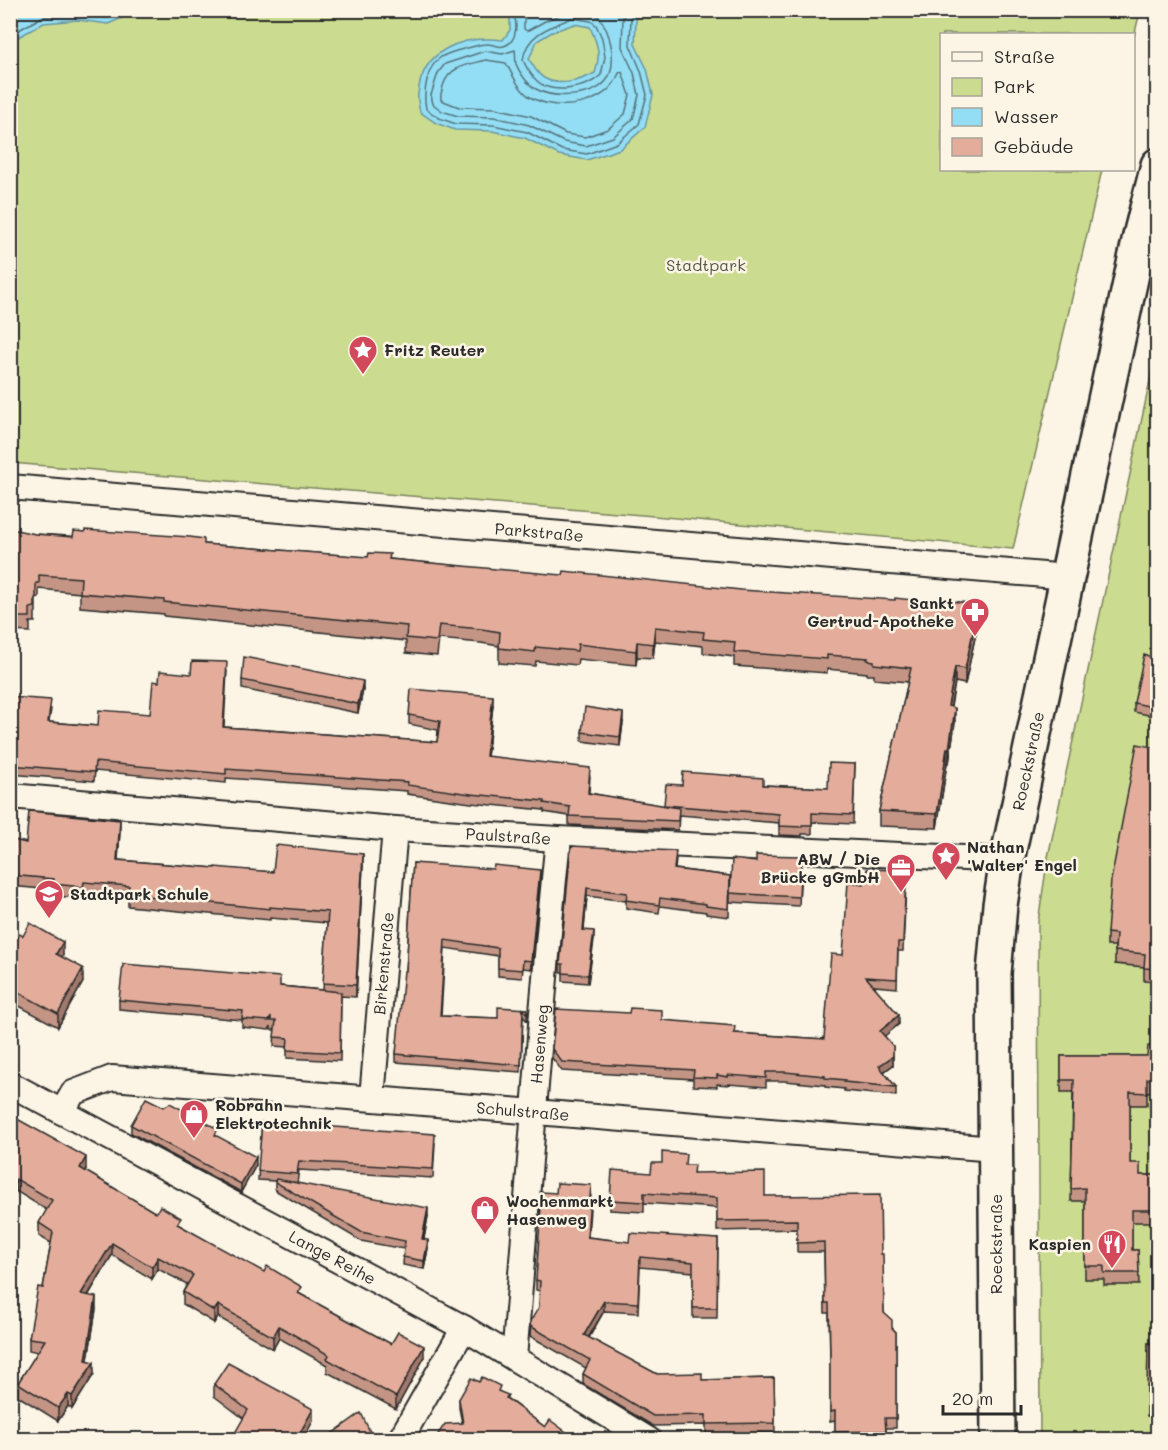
<svg xmlns="http://www.w3.org/2000/svg" width="1168" height="1450" font-family="Mali,sans-serif">
	<rect width="100%" height="100%" fill="#fcf5e5"/>
	<filter id="ink" filterUnits="userSpaceOnUse"><feTurbulence type="fractalNoise" baseFrequency=".0167" numOctaves="2"/><feDisplacementMap in="SourceGraphic" scale="12" xChannelSelector="R" yChannelSelector="G"/><feConvolveMatrix kernelMatrix="1 2 1 2 8 2 1 2 1" color-interpolation-filters="sRGB"/></filter>
	<g filter="url(#ink)">
		<g fill="#cbdb8f" stroke="#7b835d" stroke-width="1.5">
			<polygon points="11,11 1140,11 1134,37 1134,34 942,34 942,170 1102,170 1013,549 654,516 11,463"/>
			<polygon points="1157,348 1157,1439 1040,1440 1038,922 1048,857"/>
		</g>
		<g fill="#93def4" stroke="#6996a4" stroke-width="1.5" fill-rule="evenodd">
			<polygon points="10,11 11,10 139,11 108,24 78,20 44,23 11,41"/>
			<path d="M560,11L574,12L583,10L650,11L636,19L635,44L647,69L653,95L645,127L620,149L587,160L559,155L525,138L492,131L455,130L436,123L420,112C419,107 417,99 418,94C422,49 463,35 503,40L510,30V19L501,11ZM574,24L590,27C598,45 601,54 595,73C580,81 559,87 544,78C537,74 533,65 529,59L537,41L552,32Z"/>
		</g>
		<g fill="none" stroke-linecap="round" stroke-linejoin="round">
			<g stroke="#55737b" stroke-width="1.5">
				<path d="M510,10C519,19 518,42 504,46C498,48 491,43 486,44C480,44 473,47 467,48C459,50 448,53 441,57C426,67 423,93 426,109L439,118L456,124L493,125L527,132L562,150L587,154L617,143L639,124L647,95L641,71L630,45L631,17L638,10"/>
				<polyline points="521,10 524,17 524,29 527,31 547,20 573,10"/>
				<path d="M575,10L598,16C605,24 609,35 611,45C613,57 613,72 606,81C592,98 553,99 536,89C528,85 519,72 516,64C515,59 516,54 515,50L502,54L485,51L445,64L438,73L431,95L433,104L442,111L458,116L494,117L529,125L564,142L586,146L613,137L633,119L639,95L634,73L622,47L623,18L626,10"/>
				<path d="M572,18L591,21L596,25L602,38L605,57L601,75C587,89 552,95 537,81C531,75 526,67 523,60C526,34 550,27 572,18Z"/>
				<polyline points="10,35 42,17 78,14 107,18 126,10"/>
				<path d="M486,60L506,63C512,74 519,90 530,97C558,113 608,106 619,73L622,72L630,95L625,114L608,129L585,137L566,134L531,116L495,108L459,107L441,100C440,94 442,91 443,86C449,66 467,65 486,60Z"/>
			</g>
			<g stroke="#2b2b2b" stroke-width="28">
				<g id="street">
					<path id="s1" d="M10,487L1068,577"/>
					<path id="s2" d="M10,796L395,829L558,839L1007,860"/>
					<path id="s3" d="M10,1084L464,1328L649,1440"/>
					<path id="s4" d="M372,1098L395,829"/>
					<path id="s5" d="M62,1112L73,1093L112,1078L995,1149"/>
					<path id="s6" d="M514,1358C529,1185 540,1012 558,839"/>
					<polyline points="400,1440 464,1328"/>
				</g>
			</g>
			<g stroke="#2b2b2b" stroke-width="38">
				<g id="secondary">
					<path id="s7" d="M998,1440L994,973L1000,905L1007,860L1140,236L1158,165"/>
				</g>
			</g>
			<use href="#street" stroke="#fcf5e5" stroke-width="24"/>
			<use href="#secondary" stroke="#fcf5e5" stroke-width="33"/>
		</g>
		<g fill="#c49585" stroke="#2b2b2b" stroke-width="1.5">
			<polygon points="10,487 11,530 35,534 204,544 390,559 979,619 965,684 955,682 951,707 955,722 949,763 947,763 937,828 879,826 879,811 908,682 874,679 874,675 867,675 867,673 827,669 827,673 734,666 734,657 703,653 703,646 655,641 653,658 637,657 636,665 578,659 577,665 536,661 535,666 499,663 499,646 481,643 439,639 437,656 406,653 406,641 164,616 164,614 80,607 80,593 39,589 39,597 36,598 36,612 35,613 35,622 30,622 30,632 10,631"/>
			<polygon points="1158,658 1158,717 1134,712 1134,703"/>
			<polygon points="227,671 224,727 437,742 438,730 409,724 409,715 493,705 487,757 590,776 589,793 664,806 682,785 763,785 828,788 855,764 853,824 812,822 812,834 802,834 802,836 779,835 779,823 679,815 678,830 569,825 569,816 544,812 544,810 471,803 407,794 407,791 226,778 226,783 95,771 94,781 10,774 10,697 51,709 49,722 98,726 150,714 159,682 191,674"/>
			<polygon points="242,680 363,690 358,713 242,689"/>
			<polygon points="623,722 620,746 582,741 582,732"/>
			<polygon points="1158,748 1158,982 1144,981 1144,967 1115,964 1115,946 1107,946 1107,933"/>
			<polygon points="120,831 118,860 215,868 273,872 363,865 356,997 341,996 340,1061 287,1058 287,1047 274,1046 275,1030 271,1030 271,1026 269,1030 242,1027 242,1020 119,1009 119,1000 280,986 323,990 327,923 270,918 270,920 128,906 128,897 84,893 83,898 53,896 53,890 10,886 10,839 26,843"/>
			<polygon points="571,846 676,859 675,869 730,876 729,917 706,914 706,912 660,906 659,913 626,908 626,901 587,896 584,930 594,939 588,983 563,981 563,972 560,972 560,964"/>
			<polygon points="756,862 801,865 799,906 730,902 730,893"/>
			<polygon points="413,863 540,878 531,969 523,968 522,978 498,976 498,956 445,948 441,1016 498,1018 527,1009 527,1021 523,1016 521,1072 396,1062 396,1054 406,971"/>
			<polygon points="898,875 906,884 903,951 898,951 897,988 874,986 899,1024 884,1036 893,1046 893,1065 884,1072 896,1087 896,1096 844,1091 844,1089 825,1087 825,1085 785,1081 766,1081 766,1087 728,1084 728,1085 717,1084 717,1087 693,1086 693,1079 562,1071 552,1058 552,1049 662,1020 735,1033 824,1039 843,955 864,884"/>
			<polygon points="10,950 63,955 62,957 83,982 58,1027 10,1001"/>
			<polygon points="1158,1047 1158,1091 1147,1092 1147,1105 1130,1105 1130,1163 1140,1175 1158,1175 1158,1222 1132,1222 1132,1250 1138,1250 1139,1285 1104,1285 1104,1279 1085,1279 1085,1201 1071,1201 1073,1092 1061,1092 1061,1056 1147,1056"/>
			<polygon points="10,1115 86,1169 85,1171 156,1213 181,1226 302,1295 391,1344 424,1358 396,1409 327,1372 327,1365 279,1338 273,1349 218,1317 214,1323 183,1304 183,1292 187,1284 158,1269 152,1279 112,1255 88,1296 96,1309 88,1360 94,1374 72,1409 68,1406 58,1421 18,1396 18,1383 38,1352 29,1350 29,1338 43,1288 51,1243 39,1236 39,1223 47,1210 16,1191 11,1202"/>
			<polygon points="262,1122 435,1143 433,1178 299,1170 297,1183 293,1182 428,1216 424,1239 428,1248 424,1269 403,1265 404,1249 361,1241 275,1190 275,1181 258,1180"/>
			<polygon points="131,1125 218,1137 256,1165 241,1192 131,1133"/>
			<polygon points="686,1165 694,1173 765,1196 881,1254 884,1313 892,1328 896,1332 896,1428 886,1428 886,1440 835,1440 835,1421 830,1422 830,1361 829,1313 825,1313 824,1252 797,1252 797,1229 717,1231 717,1208 644,1203 644,1212 610,1210 610,1200 651,1173"/>
			<polygon points="591,1195 588,1237 629,1242 718,1239 717,1318 693,1318 693,1272 640,1267 638,1313 604,1311 589,1338 657,1374 702,1380 774,1378 775,1433 706,1434 706,1425 653,1426 583,1384 583,1374 586,1368 530,1336 531,1321 539,1307 540,1291 536,1290 536,1280"/>
			<polygon points="1158,1292 1154,1416 1147,1416 1148,1343 1152,1343"/>
			<polygon points="214,1384 313,1421 243,1418 214,1396"/>
			<polygon points="500,1392 508,1399 545,1427 577,1440 462,1423 459,1408 459,1399"/>
		</g>
		<g fill="#a0796c" stroke="#2b2b2b" stroke-width="1.5">
			<polygon points="979,604 979,619 965,684 965,669"/>
			<polygon points="655,627 655,641 653,658 653,644"/>
			<polygon points="637,642 637,657 636,665 636,651"/>
			<polygon points="955,667 955,682 948,721 948,706"/>
			<polygon points="363,681 363,690 358,713 358,704"/>
			<polygon points="493,696 493,705 486,765 486,756"/>
			<polygon points="955,708 955,722 949,763 949,749"/>
			<polygon points="623,713 623,722 620,746 620,737"/>
			<polygon points="947,748 947,763 937,828 937,814"/>
			<polygon points="120,820 120,831 117,871 117,860"/>
			<polygon points="363,854 363,865 356,997 356,985"/>
			<polygon points="540,870 540,878 531,969 531,961"/>
			<polygon points="587,888 587,896 583,938 583,930"/>
			<polygon points="594,931 594,939 588,983 588,975"/>
			<polygon points="63,942 63,955 56,967 56,954"/>
			<polygon points="83,968 83,982 58,1027 58,1014"/>
			<polygon points="899,1015 899,1024 880,1040 880,1031"/>
			<polygon points="893,1056 893,1065 879,1075 879,1066"/>
			<polygon points="86,1157 86,1169 80,1180 80,1168"/>
			<polygon points="256,1157 256,1165 241,1192 241,1184"/>
			<polygon points="16,1179 16,1191 11,1202 11,1190"/>
			<polygon points="428,1208 428,1216 422,1247 422,1239"/>
			<polygon points="428,1240 428,1248 424,1269 424,1261"/>
			<polygon points="112,1243 112,1255 81,1307 81,1294"/>
			<polygon points="158,1257 158,1269 152,1279 152,1267"/>
			<polygon points="96,1297 96,1309 86,1372 86,1360"/>
			<polygon points="604,1301 604,1311 584,1345 584,1335"/>
			<polygon points="218,1305 218,1317 214,1323 214,1311"/>
			<polygon points="279,1326 279,1338 273,1349 273,1337"/>
			<polygon points="424,1346 424,1358 396,1409 396,1397"/>
			<polygon points="94,1362 94,1374 72,1409 72,1396"/>
			<polygon points="68,1394 68,1406 58,1421 58,1408"/>
			<polygon points="313,1409 313,1421 303,1440 296,1440"/>
		</g>
		<g fill="#e4ad9b" stroke="#2b2b2b" stroke-width="1.5">
			<polygon points="10,487 12,487 11,529 35,534 73,537 74,531 85,532 85,530 190,537 204,539 204,544 368,557 369,553 390,554 389,559 550,574 563,575 564,571 741,590 895,600 895,598 930,602 930,599 979,604 965,669 955,667 948,706 955,708 949,749 947,748 937,814 879,811 911,668 874,664 874,661 867,660 868,658 827,655 827,659 734,652 735,642 703,639 704,632 655,627 653,644 637,642 636,651 578,644 577,651 536,647 535,652 499,648 500,632 481,629 439,625 437,641 406,638 407,626 164,602 164,600 80,593 81,578 39,575 39,583 36,583 36,598 35,598 35,607 30,608 30,617 10,617"/>
			<polygon points="1144,655 1158,658 1158,708 1134,703"/>
			<polygon points="244,657 363,681 358,704 242,680"/>
			<polygon points="192,661 227,662 223,727 437,742 440,721 409,715 411,689 493,696 486,756 590,768 588,793 679,808 678,821 569,816 570,807 544,803 544,801 471,794 407,785 408,782 226,769 226,774 95,762 94,772 10,765 10,697 51,700 48,722 98,726 99,710 150,714 153,681 159,682 160,671 191,674"/>
			<polygon points="585,707 623,713 620,737 582,732"/>
			<polygon points="1137,744 1158,748 1158,969 1144,968 1145,954 1115,951 1116,934 1107,933 1111,880"/>
			<polygon points="829,763 855,764 853,815 812,813 812,825 802,825 802,827 779,826 779,814 664,805 666,784 682,785 683,772 763,778 763,785 828,788"/>
			<polygon points="29,811 120,820 117,860 215,868 215,867 273,872 276,845 363,854 356,985 323,983 328,912 270,907 270,909 128,894 129,886 84,882 83,887 53,884 54,879 10,875 10,839 26,843"/>
			<polygon points="571,846 676,851 674,869 730,876 729,909 706,906 706,904 660,898 659,905 626,900 627,893 587,888 583,930 594,931 588,975 563,973 563,964 560,964"/>
			<polygon points="756,855 801,856 799,897 730,893 732,859 756,862"/>
			<polygon points="413,863 493,869 494,865 540,870 531,961 523,960 522,970 498,968 498,948 445,940 440,1016 498,1018 498,1007 527,1009 527,1014 523,1009 521,1065 396,1054 404,971 406,971"/>
			<polygon points="867,869 898,870 897,875 906,875 903,942 898,942 897,979 866,977 899,1015 880,1031 893,1046 893,1056 879,1066 896,1087 844,1082 845,1080 825,1078 825,1076 785,1072 766,1072 766,1078 728,1075 728,1077 717,1075 717,1078 693,1077 694,1070 562,1062 552,1049 556,1009 629,1013 630,1008 662,1010 662,1020 735,1026 734,1033 824,1039 831,954 843,955 848,882 864,884"/>
			<polygon points="30,923 63,942 56,954 83,968 58,1014 10,988 10,950 20,934 23,936"/>
			<polygon points="123,964 280,977 280,986 341,992 340,1053 287,1050 288,1038 274,1037 276,1021 271,1021 271,1017 269,1021 242,1019 243,1011 119,1000"/>
			<polygon points="1148,1046 1158,1047 1158,1079 1147,1079 1147,1093 1130,1092 1130,1163 1140,1163 1140,1175 1158,1175 1158,1210 1132,1210 1132,1250 1138,1250 1139,1273 1104,1273 1104,1266 1085,1266 1085,1188 1071,1189 1074,1080 1061,1080 1061,1056 1147,1056"/>
			<polygon points="146,1098 164,1107 170,1103 218,1129 215,1135 256,1157 241,1184 131,1125"/>
			<polygon points="10,1115 86,1157 80,1168 156,1213 160,1206 181,1218 177,1224 264,1272 267,1266 302,1287 298,1293 391,1344 398,1332 424,1346 396,1397 327,1359 329,1355 279,1326 273,1337 218,1305 214,1311 183,1292 193,1275 158,1257 152,1267 112,1243 81,1294 96,1297 86,1360 94,1362 72,1396 68,1394 58,1408 18,1383 45,1340 29,1338 38,1287 43,1288 53,1232 39,1223 52,1200 16,1179 10,1190"/>
			<polygon points="262,1122 435,1134 433,1169 299,1161 297,1174 258,1171"/>
			<polygon points="662,1152 686,1154 685,1165 694,1165 693,1173 765,1172 765,1196 880,1195 881,1254 883,1254 884,1313 892,1320 892,1328 896,1332 896,1418 885,1418 886,1431 835,1432 835,1411 830,1412 830,1351 829,1303 825,1303 824,1242 797,1243 797,1220 717,1221 717,1198 644,1193 644,1202 610,1200 612,1170 651,1173 652,1163 662,1163"/>
			<polygon points="276,1179 428,1208 422,1239 428,1240 424,1261 403,1257 405,1241 361,1232 275,1182"/>
			<polygon points="557,1183 591,1185 587,1237 629,1242 630,1233 718,1239 717,1308 693,1308 693,1262 640,1257 638,1303 604,1301 584,1335 657,1374 702,1373 702,1380 774,1378 775,1423 706,1424 706,1415 653,1416 583,1374 590,1360 530,1326 531,1321 539,1307 540,1281 536,1280 542,1192 556,1193"/>
			<polygon points="1154,1292 1158,1292 1158,1440 1154,1440 1155,1403 1147,1403 1148,1343 1152,1343"/>
			<polygon points="228,1363 313,1409 296,1440 231,1440 248,1410 214,1384"/>
			<polygon points="482,1377 500,1386 498,1391 508,1395 506,1398 545,1427 550,1420 577,1440 434,1440 445,1424 463,1423 459,1399 471,1378 479,1382"/>
			<polygon points="361,1413 374,1440 327,1440 326,1438"/>
			<polygon points="587,1435 592,1440 584,1440"/>
		</g>
	</g>
	<defs>
		<g id="sight-pin" transform="scale(1.5)"><path d="M0 17L-7.5 6A9.5 9.5 0 1 1 7.5 6Z" fill="#d1495b" stroke="#fcf5e5"/><path d="M0-6L1.8-2.2L6-1.7L2.9 1.2L3.7 5.4L0 3.3L-3.7 5.4L-2.9 1.2L-6-1.7L-1.8-2.2Z" fill="#fff"/></g>
		<g id="pharmacy-pin" transform="scale(1.5)"><path d="M0 17L-7.5 6A9.5 9.5 0 1 1 7.5 6Z" fill="#d1495b" stroke="#fcf5e5"/><path d="M-2-6h4v4h4v4h-4v4h-4v-4h-4v-4h4Z" fill="#fff"/></g>
		<g id="office-pin" transform="scale(1.5)"><path d="M0 17L-7.5 6A9.5 9.5 0 1 1 7.5 6Z" fill="#d1495b" stroke="#fcf5e5"/><path d="M-6-3h4V-5.5h4V-3h4V5H-6ZM-1-4.5V-3h2v-1.5ZM-6 0V1H6V0Z" fill="#fff"/></g>
		<g id="school-pin" transform="scale(1.5)"><path d="M0 17L-7.5 6A9.5 9.5 0 1 1 7.5 6Z" fill="#d1495b" stroke="#fcf5e5"/><path d="M0-5L7-2L0 1L-7-2ZM-4 1L0 2.5L4 1V4Q0 6-4 4Z" fill="#fff"/></g>
		<g id="shop-pin" transform="scale(1.5)"><path d="M0 17L-7.5 6A9.5 9.5 0 1 1 7.5 6Z" fill="#d1495b" stroke="#fcf5e5"/><path d="M-5-2.5h2.3a2.7 3.5 0 0 1 5.4 0H5L5.5 6h-11ZM-1.5-2.5h3a1.5 2.3 0 0 0-3 0Z" fill="#fff"/></g>
		<g id="restaurant-pin" transform="scale(1.5)"><path d="M0 17L-7.5 6A9.5 9.5 0 1 1 7.5 6Z" fill="#d1495b" stroke="#fcf5e5"/><path d="M-5-6h1v4h1v-4h1v4h1v-4h1v5L-1.5 .5V6h-2V.5L-5-1ZM5-6V6H3V1.5H1.5Q1.5-4 5-6Z" fill="#fff"/></g>
	</defs>
	<g fill-rule="evenodd">
		<use href="#sight-pin" x="363" y="350"/>
		<use href="#pharmacy-pin" x="975" y="612"/>
		<use href="#sight-pin" x="946" y="856"/>
		<use href="#office-pin" x="901" y="868"/>
		<use href="#school-pin" x="49" y="894"/>
		<use href="#shop-pin" x="194" y="1114"/>
		<use href="#shop-pin" x="485" y="1210"/>
		<use href="#restaurant-pin" x="1112" y="1244"/>
	</g>
	<g text-anchor="middle" stroke-width="5" stroke-linejoin="round" paint-order="stroke">
		<g font-size="16" fill="#535744" stroke="#fcf5e5">
			<text x="706" y="271">Stadtpark</text>
		</g>
		<g font-size="16" font-weight="bold" fill="#2b2b2b" stroke="#fcf5e5" text-anchor="start">
			<text x="384" y="356">Fritz Reuter</text>
			<text x="954" y="609" text-anchor="end">Sankt<tspan x="954" dy="18">Gertrud-Apotheke</tspan></text>
			<text x="967" y="853">Nathan<tspan x="967" dy="18">'Walter' Engel</tspan></text>
			<text x="880" y="865" text-anchor="end">ABW / Die<tspan x="880" dy="18">Brücke gGmbH</tspan></text>
			<text x="70" y="900">Stadtpark Schule</text>
			<text x="215" y="1111">Robrahn<tspan x="215" dy="18">Elektrotechnik</tspan></text>
			<text x="506" y="1207">Wochenmarkt<tspan x="506" dy="18">Hasenweg</tspan></text>
			<text x="1091" y="1250" text-anchor="end">Kaspien</text>
		</g>
		<g font-size="16" fill="#2b2b2b" stroke="#fcf5e5">
			<text dy="6" stroke="none"><textPath href="#s1" startOffset="531">Parkstraße</textPath></text>
			<text dy="6" stroke="none"><textPath href="#s7" startOffset="682">Roeckstraße</textPath></text>
			<text dy="6" stroke="none"><textPath href="#s2" startOffset="500">Paulstraße</textPath></text>
			<text dy="6" stroke="none"><textPath href="#s4" startOffset="135">Birkenstraße</textPath></text>
			<text dy="6" stroke="none"><textPath href="#s6" startOffset="315">Hasenweg</textPath></text>
			<text dy="6" stroke="none"><textPath href="#s5" startOffset="476">Schulstraße</textPath></text>
			<text transform="translate(996 1244) rotate(-90)" y="6">Roeckstraße</text>
			<text dy="6" stroke="none"><textPath href="#s3" startOffset="366">Lange Reihe</textPath></text>
		</g>
	</g>
	<rect width="1168" height="1450" fill="none" stroke="#fcf5e5" stroke-width="36"/>
	<rect x="18" y="18" width="1132" height="1414" fill="none" stroke="#2b2b2b" stroke-width="2" filter="url(#ink)"/>
	<rect x="940" y="33" width="195" height="138" fill="#fcf5e5" stroke="#a8a49b" stroke-width="1.5"/>
	<rect x="952" y="52" width="30" height="9" fill="#fcf5e5" stroke="#a8a49b" stroke-width="1.5"/>
	<text x="994" y="63" font-size="18" fill="#2b2b2b">Straße</text>
	<rect x="952" y="78" width="30" height="18" fill="#cbdb8f" stroke="#a8a49b" stroke-width="1.5"/>
	<text x="994" y="93" font-size="18" fill="#2b2b2b">Park</text>
	<rect x="952" y="108" width="30" height="18" fill="#93def4" stroke="#a8a49b" stroke-width="1.5"/>
	<text x="994" y="123" font-size="18" fill="#2b2b2b">Wasser</text>
	<rect x="952" y="138" width="30" height="18" fill="#e4ad9b" stroke="#a8a49b" stroke-width="1.5"/>
	<text x="994" y="153" font-size="18" fill="#2b2b2b">Gebäude</text>
	<path d="M943 1405v9h78v-9" fill="none" stroke="#2b2b2b" stroke-width="3"/>
	<text x="952" y="1405" font-size="18" fill="#2b2b2b" stroke="#fcf5e5" stroke-width="4.5" paint-order="stroke">20 m</text>
</svg>
